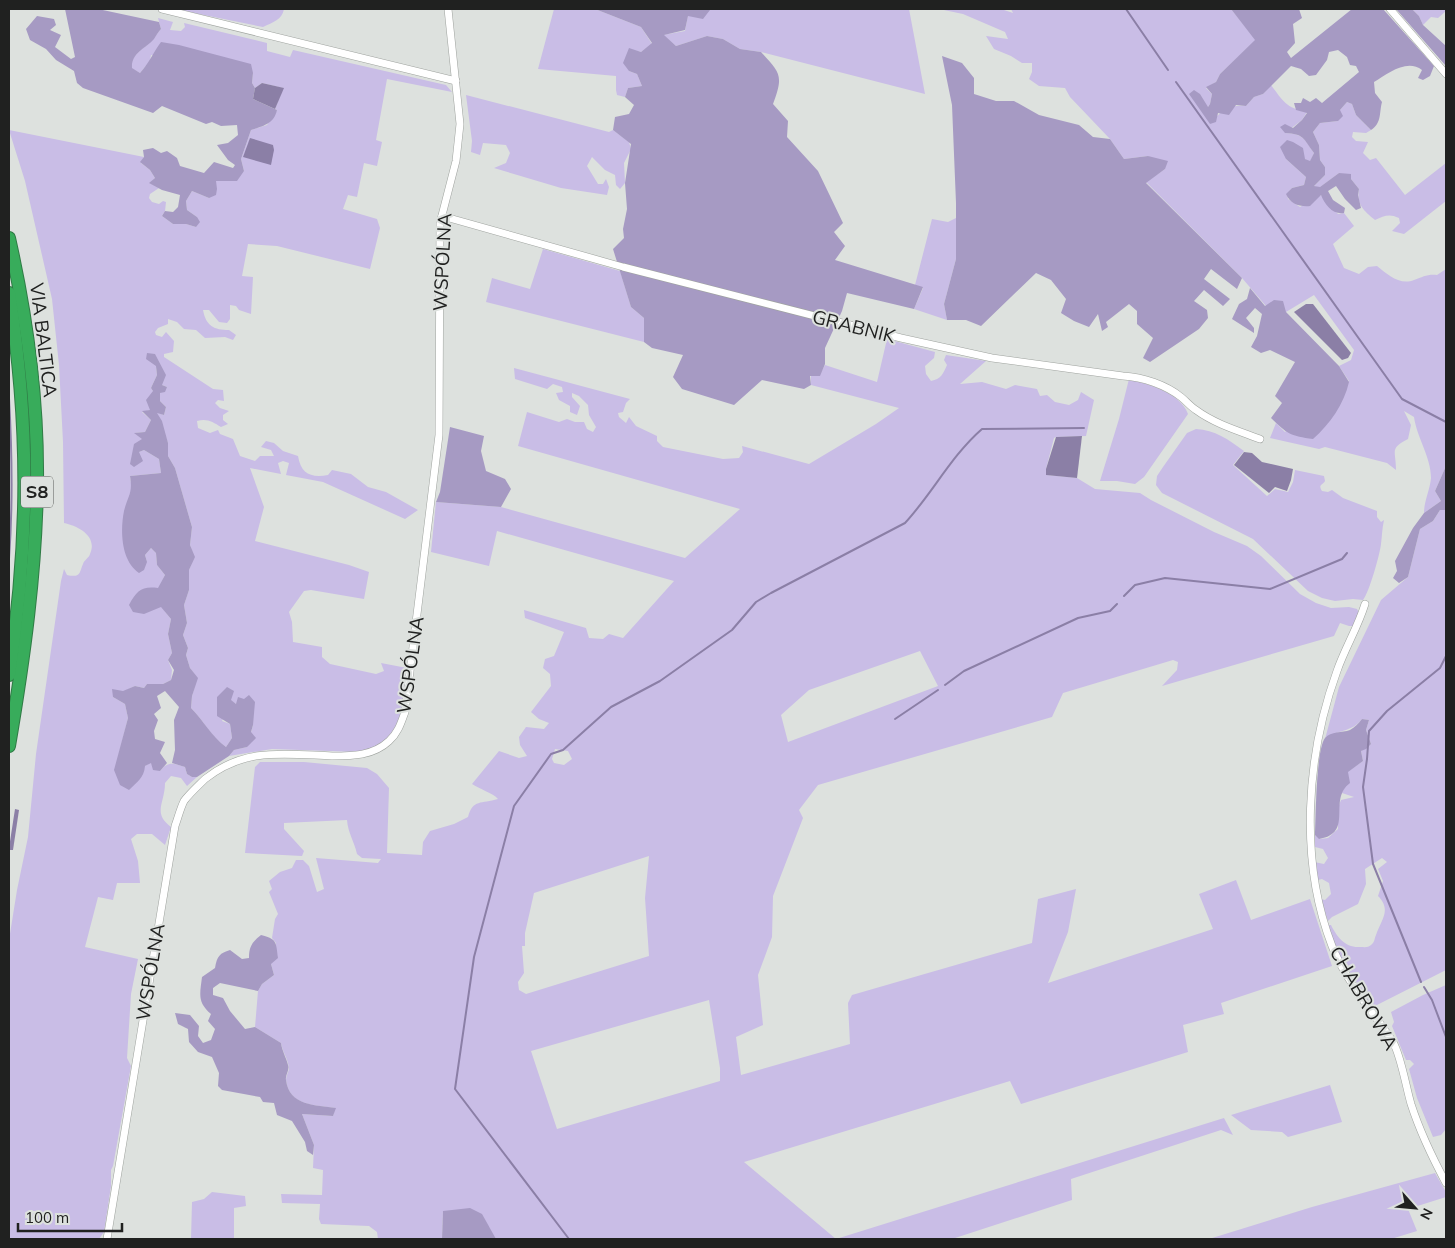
<svg xmlns="http://www.w3.org/2000/svg" width="1455" height="1248" font-family="Mulish,sans-serif">
	<rect width="100%" height="100%" fill="#dde1de"/>
	<g fill="#c9bde6" fill-rule="evenodd">
		<path d="M174,9H284C282,20 273,22 263,27Z"/>
		<polygon points="554,9 595,9 641,27 652,44 641,52 629,49 629,71 637,74 642,86 628,88 625,97 617,95 616,90 616,76 538,69"/>
		<polygon points="709,9 909,9 925,94 761,52 740,49 723,39 707,36 676,46 663,35 685,31 688,15 710,10"/>
		<path d="M939,9H1001L1013,13L1011,9H1231L1256,40L1220,74L1216,82L1206,88L1212,94L1210,104L1207,108L1210,124C1219,112 1230,104 1246,106L1254,97L1263,94L1271,85C1283,101 1286,108 1307,112L1302,120L1285,133C1304,134 1304,139 1314,153L1310,162L1305,159H1286L1306,177L1304,185L1292,188L1287,194L1288,199L1300,207L1321,195L1338,214L1344,213L1354,226L1333,244L1344,268L1359,274L1368,267L1377,266C1387,274 1400,286 1414,280C1423,277 1427,274 1437,275L1446,269V466L1435,491L1441,501L1424,513C1424,501 1430,490 1431,478C1431,457 1417,438 1414,417L1404,411L1411,425L1408,439C1389,449 1396,450 1396,470L1387,463L1325,447L1319,449L1270,438L1276,423L1285,432L1349,381L1339,366L1351,360L1354,350L1314,295L1286,312L1266,306L1242,278L1146,182L1165,169L1148,156L1124,159L1110,139L1070,97L1065,88L1039,86L1029,79L1032,72V63H1022L1011,56L994,49L986,36L1008,39L1005,32L963,14Z"/>
		<polygon points="1412,9 1446,9 1446,11 1438,18 1431,17 1423,25 1419,16"/>
		<path d="M158,18L173,22L170,30L181,31L185,27L184,23L267,43V51L290,57L293,50L446,85L452,92L387,79L376,140L382,142L377,166L364,163L357,197L348,195L343,209L377,219L380,228L370,269L277,246L248,244L242,276L253,277L251,314L239,310L236,306L230,305V319L227,323L219,322L209,310H203C206,326 214,330 229,330L236,335L233,340L225,337L205,338L196,330L184,329L177,322L168,319V324L158,328L155,332L156,335L162,337L166,332L174,341L173,352L164,354V357L213,389L223,390L224,401L218,400L215,403L220,408L229,411L223,415V420L228,424L221,427C213,422 207,418 197,421L198,428L210,433L218,430L220,434L233,439L240,456L255,461L260,456H274L271,450L261,447L266,441L274,443L283,451L298,456C301,474 311,478 328,475L332,470L351,474L368,487L386,492L418,510L405,519L323,482L286,475L289,463L283,461L278,463L281,474L250,468L264,507L255,541L349,565L369,572L364,599L311,590L304,591L289,612L292,622L293,642L322,647V657L330,664L376,674L384,671L381,663L407,668L401,715L394,729L385,741L376,748L358,752L272,749L229,756L234,750L247,747L253,725L244,699L236,704L231,701L222,721L230,724L232,738L226,747C209,735 205,722 191,708L192,696L197,678L190,668L186,655L188,648L183,635L187,623L184,605L189,590V570L194,557L190,545L192,527L175,468L168,456V443L156,412L164,415L166,407L160,401V393L167,387L162,385L156,366L157,375L151,388L153,391L151,410L142,412L151,420L145,432L135,433L143,439L139,452L144,450L159,459L161,473L130,476L132,490L125,510L147,562L145,555L151,548L156,553L157,565L165,575C155,594 157,603 171,619L168,634L172,653L168,660L172,670L171,680L163,684H147L144,688L135,686L113,697L125,704L128,718L115,770L145,766L151,762L160,771C168,761 173,763 185,767L187,774L192,777H197L187,786L181,778L171,776L165,783C165,803 152,813 171,827L165,845L152,834H137L131,839L138,861L140,883H117L113,900L98,897L85,947L138,959L131,994L127,1058L131,1066L113,1166L111,1170V1186L104,1232L99,1239H9V940L17,890L28,837L36,754L61,581L64,569L67,575C81,578 79,573 83,564C84,560 89,558 90,554C98,536 78,526 64,523L63,442L59,365L52,299L25,181L9,130L144,157L141,163L150,170L155,178L150,183L159,188L150,194L149,198L152,202L159,204L163,201L166,202L165,211L162,216L173,224H186L196,227L197,217L187,210L186,201L192,191L209,198L215,181L244,171L241,159L251,130L267,125L277,110L275,109L283,88L262,83L255,88L252,83L253,73L151,55L150,61L140,73L131,68C131,53 145,49 153,39C156,36 158,32 161,29Z"/>
		<polygon points="466,95 609,132 613,130 629,142 631,149 624,163 625,183 620,189 616,185 615,175 605,170 592,157 587,166 598,184 603,184 606,179 609,187 607,195 561,188 494,168 506,163 510,153 506,145 483,143 480,155 471,152 472,141"/>
		<path d="M1347,102L1352,104L1356,115L1371,130L1366,133L1353,132L1352,137L1356,141L1368,142L1363,153L1370,160L1376,158L1405,195L1446,163V201L1404,234L1392,231L1400,223L1399,218C1389,213 1384,216 1375,220C1364,211 1356,204 1359,189L1351,179L1339,173L1319,188L1314,186L1325,175V167L1320,160L1319,145L1313,132L1320,123L1338,121L1340,110Z"/>
		<polygon points="956,218 956,259 944,304 947,320 914,309 923,288 915,285 932,219 948,222"/>
		<polygon points="543,249 620,271 631,307 644,318 644,342 486,302 492,278 530,289"/>
		<path d="M887,339L935,352L934,358L925,366L926,374L931,381C941,379 943,374 947,365L944,360L946,355L986,361L960,384L982,382L1006,389L1015,385L1037,389L1040,396L1047,395L1055,402L1069,405L1078,400L1081,392L1094,400L1086,436L1056,437L1054,438L1046,469L1047,475L1077,478L1095,489L1140,493L1151,500L1214,532L1247,546L1261,556L1300,594L1316,603L1331,608L1349,607L1357,609L1359,613L1354,626H1349L1340,623L1334,636L1162,686L1177,670L1178,662L1173,660L1063,693L1052,717L818,785L799,810L803,818L773,896L772,937L758,975L763,1025L736,1037L741,1075L850,1044L848,1003L852,995L1032,943L1038,899L1076,889L1068,932L1048,983L1213,929L1199,894L1236,880L1251,920L1310,899L1332,966L1221,1003L1224,1014L1183,1025L1188,1052L1021,1104L1010,1081L744,1162L836,1239L1224,1118L1233,1135L1221,1130L1071,1179L1072,1200L952,1239H496L443,1211L442,1239H378L377,1232L369,1226L321,1224L319,1219L320,1204L282,1203L281,1194L322,1195L323,1170L313,1168L314,1145L302,1114L333,1116L335,1108C315,1105 289,1106 286,1080C286,1076 288,1073 289,1069C289,1061 282,1051 281,1043L255,1027L258,991L262,984L274,975L271,964L276,943L272,938L275,919L278,914L269,892L272,889L269,881L280,872L292,868L296,860H303L309,866L317,892L324,889L316,858L378,863L381,859L362,858L357,854C354,841 348,833 347,820L284,823V829L304,851L302,856L245,853L255,767L260,762H304L367,768L377,774L389,788L387,853L422,855L423,842L430,831L454,824L468,817C473,799 481,804 498,799C493,793 479,789 472,784L499,751L519,758L527,756L520,745L519,737L526,727L544,729L549,723L539,719L531,712L551,686L550,674L543,668L545,659L554,656L564,632L525,618L524,610L586,628L589,638L603,639L609,634L623,638L674,581L497,531L489,566L431,552L436,502L501,507L685,558L740,509L518,446L527,412L559,422L567,419L575,422H584L587,429L593,432L596,427L589,415L588,405L579,396L572,393V397L580,406L577,415L570,412V406L559,400L556,393L563,392L562,387L553,384L547,389L515,379L514,368L630,399L626,403L623,412L618,413L619,417L626,423L629,417L636,426L657,436V441L663,447L723,459L739,458L743,452L742,446L809,464L876,424L899,408L811,385V376L820,374L825,365L877,382ZM920,651L938,686L788,742L781,715L809,690ZM555,749L568,751L572,759L564,765L554,763L552,759ZM649,856L645,898L649,956L526,994L519,990L518,982L524,973L522,946H525V933L534,893ZM709,1000L720,1068V1081L557,1129L531,1051Z"/>
		<path d="M1129,379C1148,384 1181,393 1188,414L1144,477L1135,484L1117,481H1100L1119,419Z"/>
		<path d="M1196,429C1215,430 1228,439 1244,451L1233,465L1267,496L1275,489L1288,492L1293,482L1295,470L1324,476L1325,481C1322,486 1318,484 1322,491L1328,492L1332,490L1343,498L1377,511V517L1381,522L1384,520C1382,529 1382,536 1381,544C1380,554 1369,593 1363,600L1353,599L1335,601L1322,598L1308,591L1253,539L1162,493L1156,485L1157,476L1163,467L1187,433Z"/>
		<path d="M1440,510H1446V970L1373,1007L1340,958L1327,925H1331C1337,937 1345,948 1360,947C1364,947 1368,948 1371,945C1375,942 1374,939 1376,935C1381,920 1392,910 1378,896L1383,881L1378,869L1387,862L1382,858L1365,869L1366,884L1358,904L1332,917L1328,921L1320,899L1325,900L1331,894L1329,883L1322,879L1318,880L1314,862L1324,864L1328,858L1323,849L1315,847V835L1320,839L1328,838L1338,829V808L1341,800L1354,797L1342,793L1347,772L1363,761L1361,751L1371,744L1366,730L1369,720L1362,719C1351,733 1338,729 1325,739L1339,687L1381,600L1408,577L1420,529L1433,521Z"/>
		<polygon points="1446,985 1446,1129 1441,1135 1433,1137 1417,1098 1409,1069 1414,1064 1410,1060 1406,1060 1392,1026 1394,1022 1391,1012 1423,995"/>
		<polygon points="1330,1085 1342,1122 1288,1137 1282,1132 1251,1130 1231,1115"/>
		<polygon points="1435,1173 1446,1192 1446,1197 1408,1209 1417,1231 1391,1239 1209,1239 1312,1207"/>
		<polygon points="212,1192 245,1196 246,1206 234,1208 234,1239 191,1239 192,1202 204,1199"/>
	</g>
	<g fill="#a69ac3">
		<path d="M65,9H98L159,22L161,29C158,32 156,36 154,39C145,49 131,53 132,68L140,73C149,63 153,53 161,42L179,45L251,64L253,73L252,83L255,88L253,99L277,110C274,124 263,126 251,130L241,159L244,171L237,181H216L217,189L216,195L209,198L192,191L186,201L187,210L197,217L200,222L196,227L186,224H173L162,216L165,211L173,212L178,207L180,195L162,190L149,183L155,178L150,170L140,162L144,157L143,150L153,148L161,153L167,151L177,158L180,166L204,173L214,162L233,168L235,165L228,160L217,145L228,143L238,135L237,125L221,126L212,122L206,124L162,106L153,113L83,88L77,83L74,71L56,60L46,49L30,40L26,29L37,16L54,19L56,25L50,30L61,35L55,47L71,59L75,57Z"/>
		<path d="M595,9H709L710,10L703,19L688,16L685,30L664,35L676,46L707,36L723,39L740,49L761,52C780,73 784,75 773,104L788,121L787,137L818,171L843,223L834,232L845,246L835,260L923,287L914,309L847,293L842,311L825,348V364L820,376H810L811,385L804,389L762,380L734,405L682,389L673,377L683,355L652,348L644,342V318L631,307L613,249L624,238L623,229L627,209L625,183L631,144L613,130L615,117L629,114L634,105L625,97L628,88L642,86L637,74L629,71L623,63L629,48L641,52L652,43L641,27Z"/>
		<path d="M1231,9H1299L1302,18L1293,24L1295,43L1287,52L1291,58L1352,9H1383L1434,66L1430,76L1423,80L1418,78L1422,70C1407,58 1387,74 1374,82L1375,93L1382,102C1379,113 1382,123 1371,130L1356,115L1352,104L1347,102L1340,110L1343,116L1338,121L1320,123L1313,132L1319,145L1320,160L1325,167V175L1314,186L1320,187L1339,173L1351,174V179L1359,189L1358,195L1361,208L1356,210L1345,199L1336,186L1328,191L1333,200L1345,208L1344,213C1333,215 1325,205 1321,195L1310,206C1300,207 1290,204 1286,194L1292,188L1304,185L1306,177L1286,159L1280,147L1287,140L1293,142L1303,148L1305,159L1310,161L1314,153C1303,138 1304,134 1285,133L1280,127L1285,124L1293,128L1302,120L1307,113L1296,110L1294,103H1301L1303,98L1310,102L1316,98L1322,103L1359,72L1356,66L1350,65L1347,57L1338,50L1329,52L1327,60L1316,75L1309,76L1301,69L1291,66L1263,94L1254,97L1246,106L1236,105L1229,115L1218,113L1216,122L1210,124L1189,94L1194,90L1200,94L1208,107L1210,104L1212,94L1206,87L1216,82L1220,74L1255,40Z"/>
		<polygon points="1396,9 1412,9 1419,16 1423,25 1446,46 1446,66"/>
		<polygon points="942,56 962,63 974,78 974,94 996,101 1014,101 1039,115 1079,125 1093,137 1110,139 1124,159 1148,156 1168,161 1165,169 1146,183 1242,278 1237,289 1211,269 1204,279 1230,299 1223,306 1204,290 1194,301 1207,310 1208,318 1199,329 1150,362 1143,358 1153,338 1137,324 1137,311 1129,304 1106,322 1108,327 1102,331 1098,314 1089,327 1074,321 1061,313 1066,299 1051,280 1036,273 981,326 966,320 947,320 944,304 956,259 956,203 952,105"/>
		<path d="M1250,288L1265,306L1274,300L1283,301L1286,312L1339,366L1349,382C1344,404 1330,424 1313,439C1291,436 1287,434 1271,418L1282,403L1275,396L1295,362L1270,350L1261,353L1251,347L1257,336L1262,314L1255,308L1246,318L1254,328V333L1232,319L1239,304L1247,299Z"/>
		<path d="M147,353L155,354L166,375L162,385L167,387L165,392L160,393V401L166,407L164,415L157,413L162,421L168,443V456L175,468L192,527L190,545L195,557L189,570V590L184,605L187,623L183,635L188,648L186,655L190,668L198,678L192,696L191,708C204,721 211,736 226,747L232,738L230,724L217,716V697L227,687L234,691L231,700L236,704L238,697L244,699L249,695L255,702L253,725L251,732L256,738L247,747L234,750L229,756L197,777H192L187,774L185,767L172,763L175,750L174,720L179,707L165,691L157,696L161,708L154,714L158,720L154,731L155,739L165,742L160,753L167,763L160,771L153,770L151,763L145,766C144,778 137,782 129,790L120,785L114,770L128,718L125,704L113,697L112,689L123,691L135,686L144,688L147,684H163L171,680L174,670L168,660L172,653L168,634L171,619L161,607L144,614L133,612L129,605C137,590 142,586 158,588L165,575L157,565L156,553L151,548L145,555L147,562L144,570L139,573C121,561 120,531 124,511C128,495 133,494 130,476L161,473L159,459L144,450L139,452L143,461L134,467L130,464L134,444L142,439L134,433L145,432L151,420L142,411L150,410L146,400L153,391L151,388L157,375L156,366L146,359Z"/>
		<polygon points="450,427 484,436 481,451 486,471 505,479 511,489 501,507 436,502 440,492"/>
		<polygon points="1446,466 1446,510 1440,510 1433,521 1420,529 1408,577 1399,583 1393,578 1397,571 1395,561 1413,528 1424,513 1441,501 1435,491"/>
		<path d="M1362,719L1369,720L1366,730L1371,744L1366,749L1361,751L1363,761L1348,772L1350,783C1327,800 1355,833 1319,839L1315,835C1316,816 1316,750 1325,738C1331,731 1342,733 1350,730C1355,727 1358,724 1362,719Z"/>
		<path d="M261,935C277,939 276,942 278,958L271,964L274,975L262,984L258,991L220,983L213,988V995L223,998L230,1011L245,1029L255,1027L281,1043C282,1051 286,1057 288,1065C290,1070 285,1075 286,1080C289,1106 316,1105 336,1108L333,1116L302,1114L314,1145L313,1155L307,1151L305,1142L292,1121L277,1115L274,1103L263,1102L260,1097L222,1090L218,1086L219,1073L212,1057L198,1052L189,1042L188,1029L178,1024L175,1013L190,1015L199,1026L198,1036L203,1043L211,1040L215,1029L208,1021L211,1014C197,1002 200,994 202,977L215,968C217,956 220,953 230,950L242,959L249,958C249,947 252,942 261,935Z"/>
		<polygon points="470,1208 482,1214 496,1239 442,1239 443,1211"/>
	</g>
	<g fill="#8b7fa6">
		<polygon points="262,83 284,88 275,109 253,99 255,88"/>
		<polygon points="250,138 273,145 274,150 271,165 243,157"/>
		<polygon points="1306,304 1313,304 1351,353 1348,358 1342,360 1294,312"/>
		<polygon points="1082,436 1077,478 1046,475 1046,469 1056,437"/>
		<polygon points="1244,452 1252,453 1262,462 1293,469 1291,480 1287,491 1275,487 1269,493 1234,465"/>
		<polygon points="15,809 19,810 13,850 9,850 9,848"/>
	</g>
	<g fill="none" stroke-linecap="round" stroke-linejoin="round">
		<g stroke="#8b7fa6" stroke-width="2">
			<polyline points="1126,9 1168,70"/>
			<polyline points="1176,82 1402,399 1446,422"/>
			<path d="M9,398C12,451 13,505 9,559"/>
			<polyline points="1124,596 1135,585 1165,578 1270,589 1342,559 1347,553"/>
			<polyline points="945,685 964,671 1078,618 1110,611 1117,604"/>
			<polyline points="895,719 938,690"/>
			<polyline points="1421,982 1373,864 1363,787 1367,759 1369,731 1387,711 1440,668 1446,656"/>
			<polyline points="1424,987 1432,1000 1446,1037"/>
			<path d="M569,1239L455,1089L474,957L514,806L551,754L563,750L611,707L660,681L732,630L756,602L771,593L905,523C932,494 951,456 982,429L1084,428"/>
		</g>
		<g stroke="#9fa39f" stroke-width="8">
			<g id="minor">
				<polyline points="162,9 456,81"/>
				<polyline points="1390,9 1446,74"/>
				<path d="M442,216L623,267L901,338L992,358L1123,376C1143,377 1166,385 1181,397C1186,401 1191,407 1196,410C1215,424 1239,431 1260,439"/>
				<path d="M1365,604C1358,627 1345,648 1337,671C1306,756 1299,861 1332,946C1341,969 1356,991 1371,1011C1378,1021 1386,1031 1393,1042C1401,1056 1406,1087 1411,1104C1420,1132 1432,1157 1446,1183"/>
				<path d="M107,1239L175,826C178,818 180,809 184,801C190,793 198,786 205,779C245,747 284,754 332,756C352,756 373,756 389,741C398,733 401,723 405,712L439,435L440,223L456,161L460,124L448,9"/>
			</g>
		</g>
		<g stroke="#307b46" stroke-width="14">
			<g id="motorway">
				<path d="M9,238C27,318 38,400 37,482C36,571 24,658 9,746"/>
				<path d="M9,293C30,426 29,542 9,675"/>
			</g>
		</g>
		<use href="#minor" stroke="#fff" stroke-width="7"/>
		<use href="#motorway" stroke="#38ac5b" stroke-width="12"/>
	</g>
	<g text-anchor="middle" stroke-width="4" stroke-linejoin="round" paint-order="stroke">
		<rect fill="#dde1de" stroke="#595b59" stroke-width="1" x="21" y="476.5" width="32" height="31" rx="4"/>
		<g font-size="18" font-weight="bold" fill="#202120">
			<text x="37" y="498">S8</text>
		</g>
		<g font-size="19" fill="#202120" stroke="#dde1de">
			<text transform="translate(442 262) rotate(-87)" y="7">WSPÓLNA</text>
			<text transform="translate(854 326) rotate(14)" y="7">GRABNIK</text>
			<text transform="translate(44 340) rotate(83)" y="7">VIA BALTICA</text>
			<text transform="translate(410 665) rotate(-82)" y="7">WSPÓLNA</text>
			<text transform="translate(150 972) rotate(-81)" y="7">WSPÓLNA</text>
			<text transform="translate(1364 998) rotate(60)" y="7">CHABROWA</text>
		</g>
	</g>
	<rect width="1455" height="1248" fill="none" stroke="#202120" stroke-width="20"/>
	<g transform="translate(1415 1208) rotate(117)" stroke="#dde1de" stroke-width="4" paint-order="stroke">
	<path d="M0-4L9 19L0 12L-9 19Z" fill="#202120"/>
	<text y="-8" font-size="14" font-weight="bold" text-anchor="middle" fill="#202120">N</text>
	</g>
	<path d="M18 1223v8h104v-8" fill="none" stroke="#202120" stroke-width="2.5"/>
	<text x="25" y="1223" font-size="15" fill="#202120" stroke="#dde1de" stroke-width="4" paint-order="stroke">100 m</text>
</svg>
